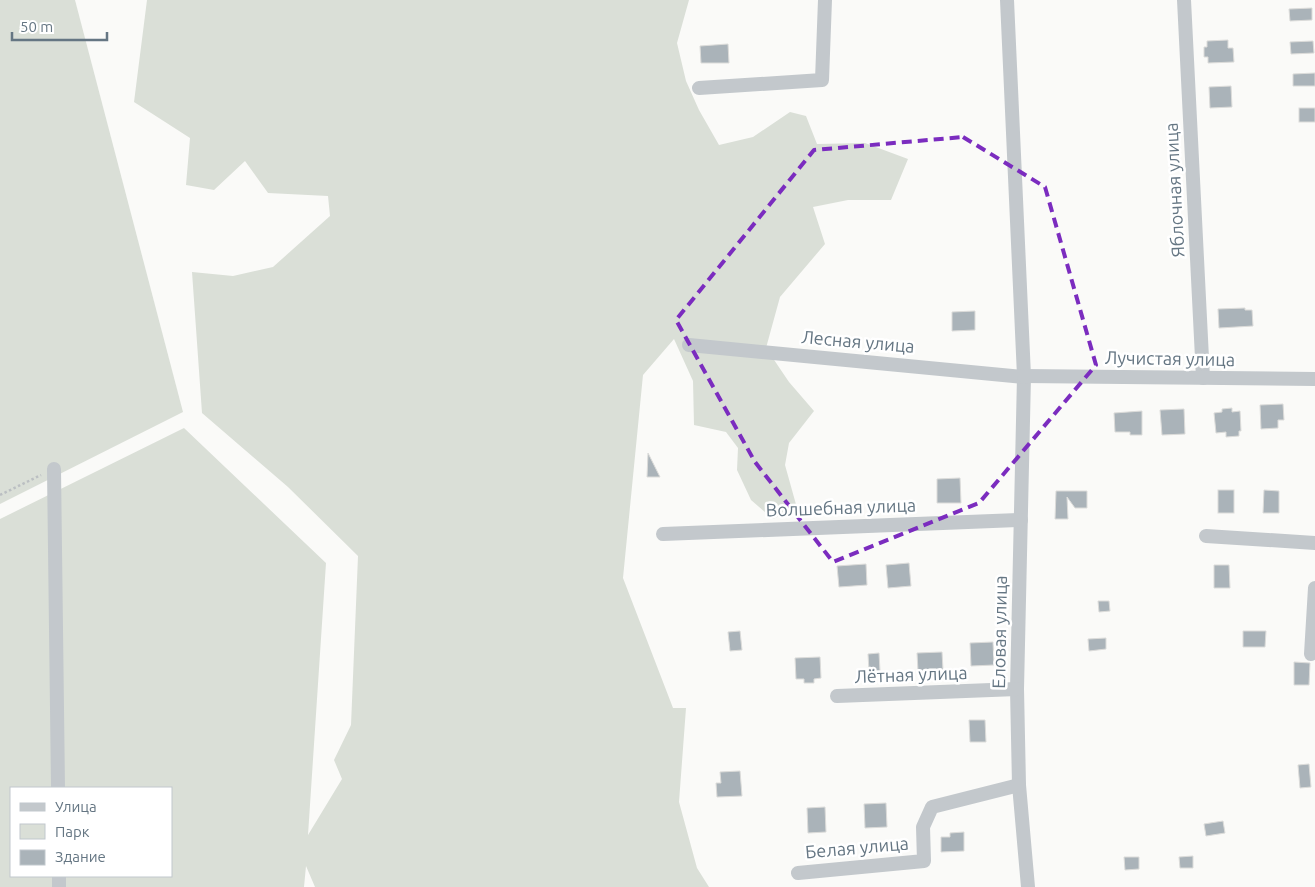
<svg xmlns="http://www.w3.org/2000/svg" width="1315" height="887" font-family="Ubuntu,sans-serif">
	<rect width="100%" height="100%" fill="#fafaf8"/>
	<g fill="#dadfd7" fill-rule="evenodd">
		<polygon points="0,0 75,0 183,412 0,504"/>
		<path d="M147,0H689L677,43L686,81L699,110L719,145L753,137L790,112L806,116L817,144L865,143L908,159L891,200H848L813,207L825,244L780,297L766,348L789,382L814,411L789,443L785,465L797,508L773,519L751,500L737,470L738,448L726,432L694,425L693,381L674,339L643,375L623,578L673,708H686L679,802L697,868L709,887H315L306,866L304,887H0V519L184,428L326,563L308,835L342,779L334,760L351,725L358,556L288,487L202,413L192,272L233,276L273,267L330,216L328,196L268,193L245,161L214,190L186,185L190,138L134,102ZM11,788H171V876H11Z"/>
	</g>
	<g fill="#aab3b9" stroke="#dcdcda">
		<polygon points="1312,8 1312,20 1290,21 1289,9"/>
		<polygon points="1228,40 1228,48 1233,48 1234,62 1208,63 1208,57 1204,57 1204,47 1207,47 1207,41"/>
		<polygon points="1313,41 1314,53 1291,54 1290,42"/>
		<polygon points="728,44 729,63 701,63 700,46"/>
		<polygon points="1315,73 1315,86 1293,86 1293,74"/>
		<polygon points="1231,86 1232,107 1210,108 1209,87"/>
		<rect x="1299" y="108" width="16" height="14"/>
		<polygon points="1245,308 1245,310 1252,310 1253,326 1219,328 1218,309"/>
		<polygon points="975,311 975,330 952,331 952,312"/>
		<polygon points="1283,404 1284,420 1278,420 1278,428 1261,429 1260,405"/>
		<polygon points="1232,408 1232,412 1240,411 1241,431 1239,431 1239,436 1226,437 1226,432 1216,433 1214,413 1222,412 1222,409"/>
		<polygon points="1184,409 1185,434 1162,435 1160,410"/>
		<polygon points="1142,411 1142,435 1130,435 1130,432 1115,432 1114,413"/>
		<polygon points="648,453 660,477 647,477"/>
		<polygon points="960,478 961,503 937,503 937,479"/>
		<rect x="1218" y="490" width="16" height="23"/>
		<polygon points="1264,490 1279,491 1279,513 1263,513"/>
		<polygon points="1056,491 1087,491 1087,508 1075,508 1067,497 1068,519 1055,519"/>
		<polygon points="909,563 911,586 888,588 886,565"/>
		<polygon points="866,564 867,585 839,587 837,566"/>
		<polygon points="1214,565 1229,565 1230,588 1214,588"/>
		<polygon points="1098,601 1109,601 1110,611 1099,612"/>
		<polygon points="740,631 742,650 730,651 728,632"/>
		<polygon points="1243,631 1266,631 1265,647 1243,647"/>
		<polygon points="1106,638 1106,649 1089,651 1088,639"/>
		<polygon points="993,642 994,665 971,666 970,643"/>
		<polygon points="942,652 943,670 918,671 917,653"/>
		<polygon points="879,653 880,671 869,671 868,654"/>
		<polygon points="820,657 821,678 814,679 814,683 804,683 804,679 796,679 795,658"/>
		<polygon points="1294,662 1310,663 1309,685 1294,685"/>
		<polygon points="969,720 985,720 986,742 970,742"/>
		<polygon points="1309,764 1311,787 1300,788 1298,765"/>
		<polygon points="740,771 742,796 717,797 716,783 721,783 720,772"/>
		<polygon points="886,803 887,827 865,828 864,804"/>
		<polygon points="825,807 826,832 808,833 807,808"/>
		<polygon points="1223,821 1225,833 1206,836 1204,824"/>
		<polygon points="964,832 964,851 941,852 941,837 950,837 950,833"/>
		<polygon points="1193,856 1193,868 1180,868 1179,857"/>
		<polygon points="1124,857 1139,857 1139,869 1125,870"/>
	</g>
	<g fill="none" stroke-linecap="round" stroke-linejoin="round">
		<polyline stroke="#bbbfc2" stroke-width="2.5" stroke-dasharray="2.5 2.5" stroke-linecap="butt" points="0,495 41,475"/>
		<g stroke="#c3c8cc" stroke-width="14">
			<polyline points="1007,0 1024,376 1017,689 1019,785 1028,887"/>
			<polyline points="1184,0 1203,378"/>
			<polyline points="699,88 822,80 825,0"/>
			<polyline points="689,345 1024,377"/>
			<polyline points="1024,376 1315,379"/>
			<polyline points="54,469 58,788"/>
			<polyline points="663,534 1021,520"/>
			<polyline points="1206,536 1315,543"/>
			<polyline points="1311,654 1315,588"/>
			<polyline points="837,696 1017,689"/>
			<polyline points="798,873 924,861 923,827 932,807 1019,785"/>
			<polyline points="59,876 59,887"/>
		</g>
	</g>
	<path fill="none" stroke="#7b2cbf" stroke-width="4" stroke-dasharray="10 6" stroke-linejoin="round" d="M963,137L1045,187L1096,365L979,503L833,562L755,462L676,320L814,150Z"/>
	<g text-anchor="middle" stroke-width="5" stroke-linejoin="round" paint-order="stroke">
		<g font-size="18" fill="#657683" stroke="#fff">
			<text transform="translate(1175 190) rotate(-93)" y="6">Яблочная улица</text>
			<text transform="translate(858 342) rotate(5)" y="6">Лесная улица</text>
			<text transform="translate(1170 359) rotate(1)" y="6">Лучистая улица</text>
			<text transform="translate(841 508) rotate(-2)" y="6">Волшебная улица</text>
			<text transform="translate(1000 632) rotate(-89)" y="6">Еловая улица</text>
			<text transform="translate(911 675) rotate(-2)" y="6">Лётная улица</text>
			<text transform="translate(857 848) rotate(-5)" y="6">Белая улица</text>
		</g>
	</g>
	<rect x="10" y="787" width="162" height="90" fill="#ffffff" stroke="#c1c8cd"/>
	<rect x="20" y="803" width="25" height="8" fill="#c3c8cc" stroke="#c1c8cd"/>
	<text x="55" y="812" font-size="15" fill="#657683">Улица</text>
	<rect x="20" y="824" width="25" height="15" fill="#dadfd7" stroke="#c1c8cd"/>
	<text x="55" y="837" font-size="15" fill="#657683">Парк</text>
	<rect x="20" y="850" width="25" height="15" fill="#aab3b9" stroke="#c1c8cd"/>
	<text x="55" y="862" font-size="15" fill="#657683">Здание</text>
	<path d="M12 32v8h95v-8" fill="none" stroke="#657683" stroke-width="2.5"/>
	<text x="20" y="32" font-size="15" fill="#657683" stroke="#ffffff" stroke-width="4" paint-order="stroke">50 m</text>
</svg>
